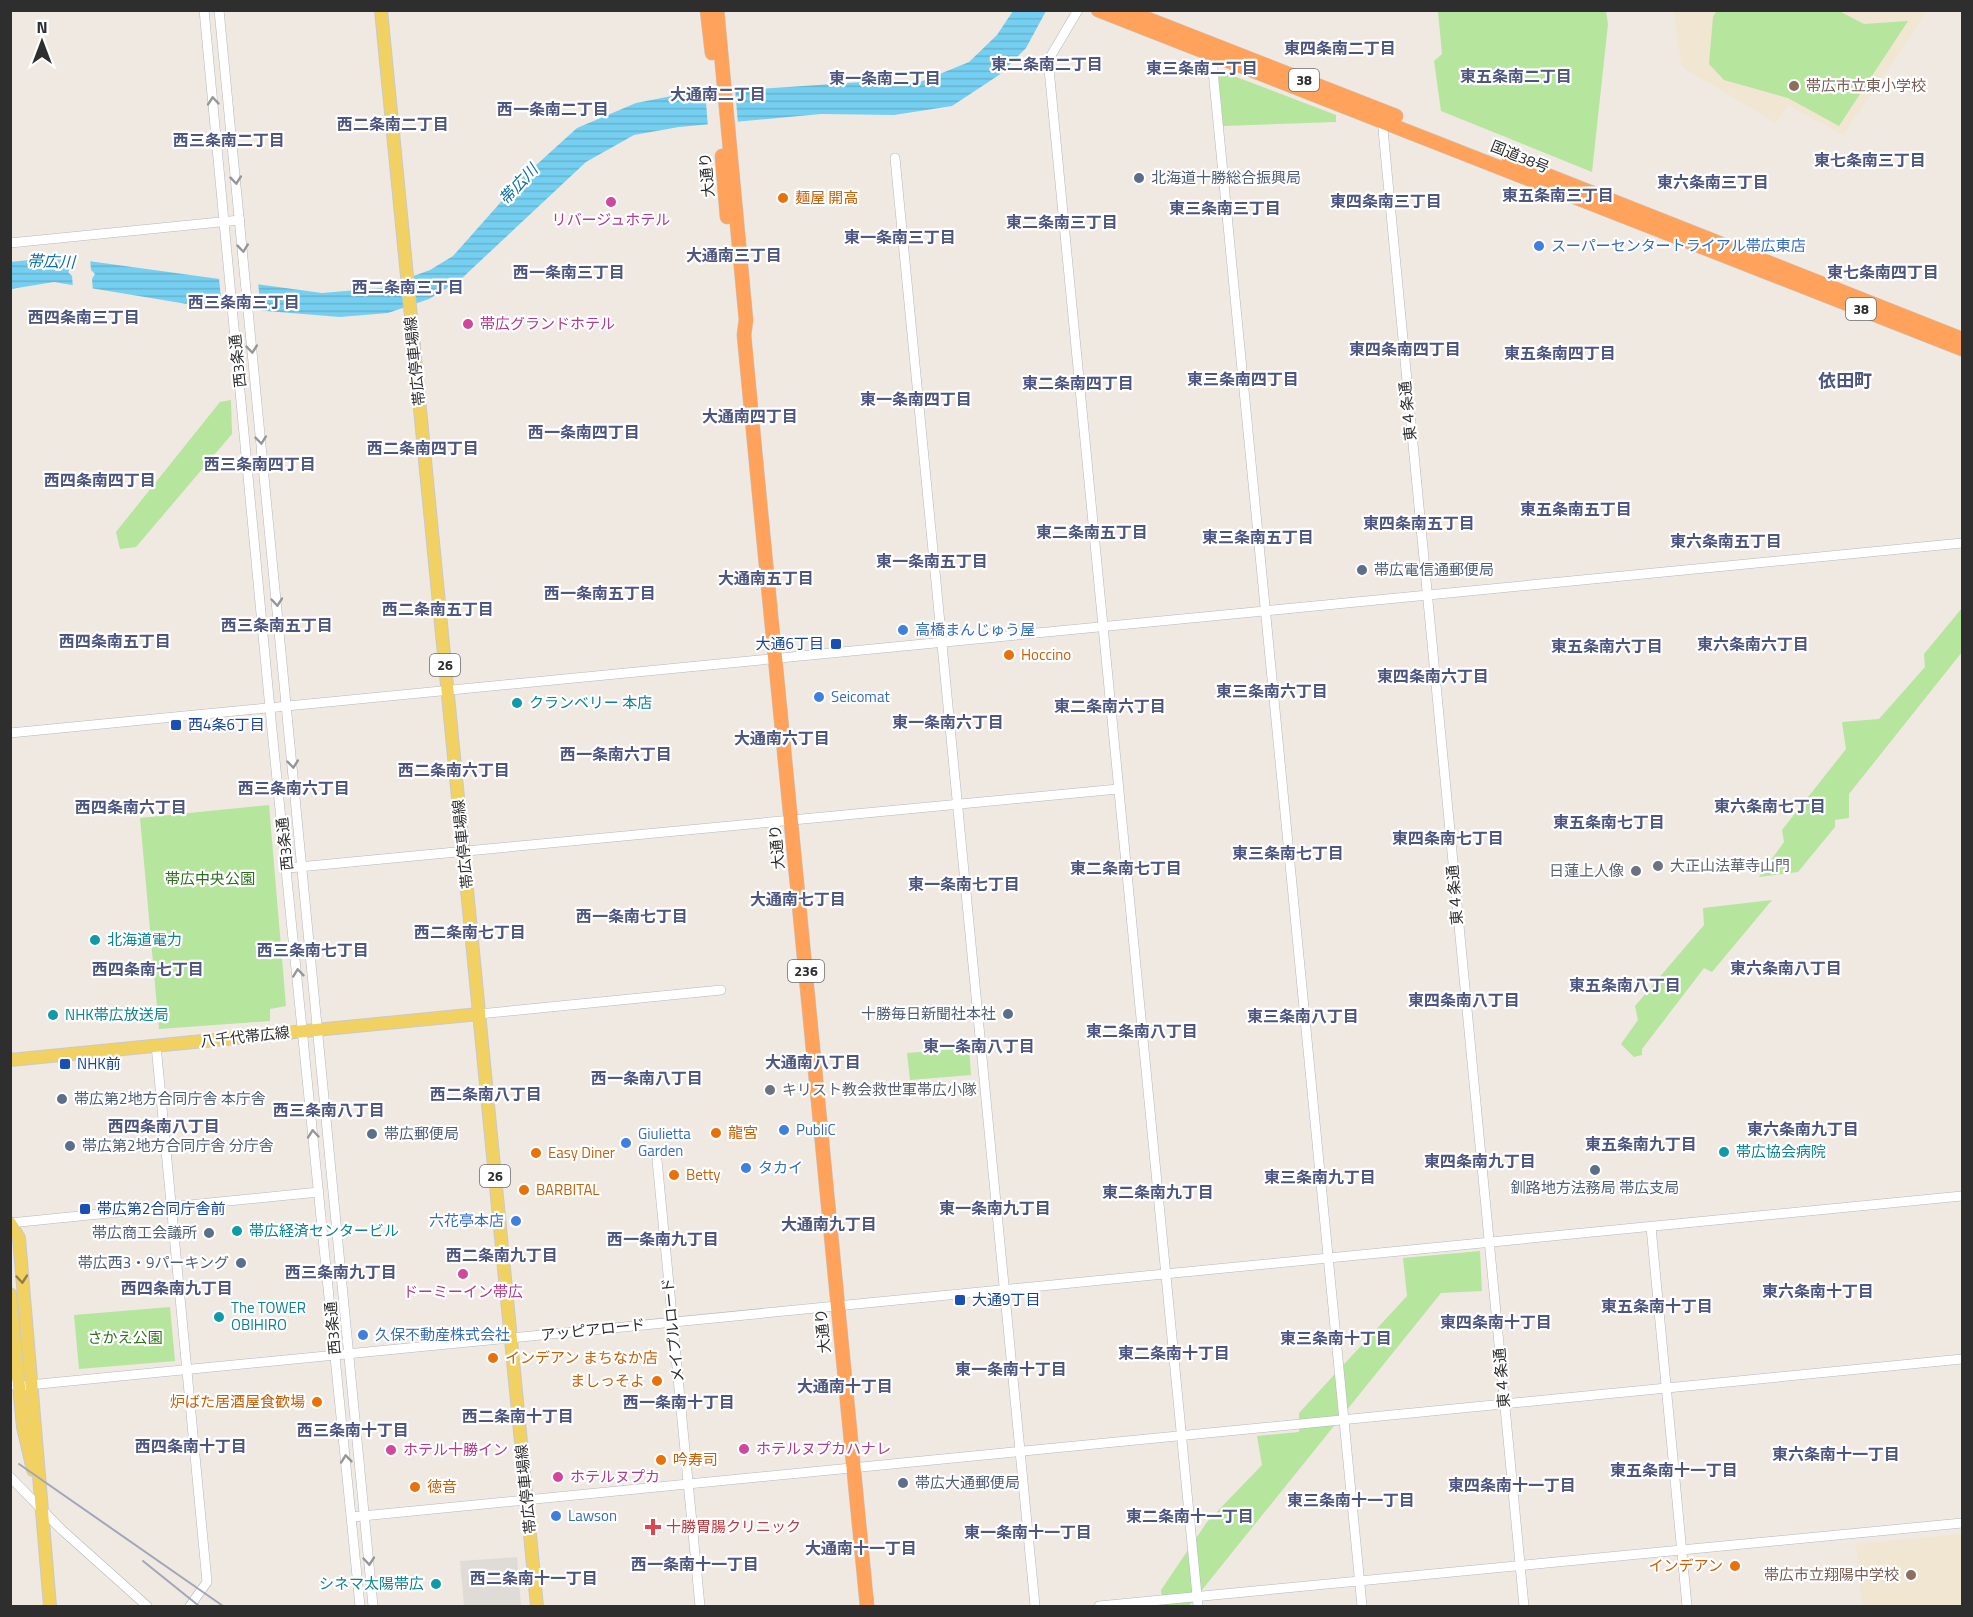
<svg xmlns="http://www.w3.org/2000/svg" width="1973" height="1617" font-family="'Titillium Web','Noto Sans JP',sans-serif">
	<defs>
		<pattern id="water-rules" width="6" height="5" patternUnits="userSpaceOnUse" patternTransform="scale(1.5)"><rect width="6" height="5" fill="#75cff0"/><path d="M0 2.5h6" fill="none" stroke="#66b2ce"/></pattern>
	</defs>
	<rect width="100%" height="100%" fill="#efe9e1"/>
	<g fill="#f0e6d1">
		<polygon points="1673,11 1927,11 1843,135 1788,105 1776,123 1682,67"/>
		<polygon points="1962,1534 1962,1606 1862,1606 1856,1544"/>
	</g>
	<g fill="#b6e59e">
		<polygon points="1438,11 1606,11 1608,24 1592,172 1441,111 1434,61 1442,54"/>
		<polygon points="1716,11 1839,11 1864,24 1908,21 1839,126 1788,98 1724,80 1709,64 1713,17"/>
		<polygon points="1218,70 1336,115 1336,122 1223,126"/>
		<polygon points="231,400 232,434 136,547 120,549 116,532 220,402"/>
		<polygon points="1962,608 1962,652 1849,794 1849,818 1835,820 1835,827 1798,872 1759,877 1784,842 1782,830 1846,749 1842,722 1879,719 1925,667 1924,654"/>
		<polygon points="269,805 286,1006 270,1009 270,1021 159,1029 140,818"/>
		<polygon points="1772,900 1712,972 1704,968 1642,1049 1642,1055 1634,1057 1621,1044 1638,1020 1635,1006 1704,925 1703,908"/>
		<polygon points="969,1048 971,1075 910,1080 907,1053"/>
		<polygon points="1480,1251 1482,1291 1441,1293 1189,1606 1163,1606 1161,1590 1207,1522 1262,1465 1257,1436 1299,1432 1299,1413 1407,1296 1403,1258"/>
		<polygon points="170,1307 175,1361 79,1369 74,1315"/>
	</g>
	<polygon fill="#dfdcd8" points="517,1557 521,1606 464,1606 460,1561"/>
	<polygon fill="url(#water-rules)" points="1013,11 1046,11 1026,48 999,75 952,106 894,115 821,114 679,127 634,135 586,162 460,280 429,299 388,313 340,317 193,305 54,282 11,289 10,262 59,257 322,293 381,288 430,270 453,256 523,177 577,128 636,103 682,94 862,82 920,82 969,62 997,35"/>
	<g fill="#efe9e1">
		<polygon points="735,88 738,124 708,127 705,90"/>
		<polygon points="70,256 90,258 91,270 95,274 92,279 93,291 73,288 72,276 68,272 71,268"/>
		<polygon points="219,278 258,282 261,313 222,310"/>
	</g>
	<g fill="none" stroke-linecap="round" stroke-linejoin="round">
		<g stroke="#b4b7c1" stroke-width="10">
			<g id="minor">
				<polyline points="204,10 272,730 360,1606"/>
				<polyline points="219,10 373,1606"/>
				<polyline points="1078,10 1049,59 1049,69 1198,1606"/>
				<polyline points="1211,50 1362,1606"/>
				<polyline points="1382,119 1524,1606"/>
				<polyline points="895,158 1035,1606"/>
				<polyline points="10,243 240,220"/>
				<polyline points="10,733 1962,543"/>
				<polyline points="288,868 1118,789"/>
				<polyline points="479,1014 721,990"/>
				<polyline points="156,1045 207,1582 190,1606"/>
				<polyline points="657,1160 700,1606"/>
				<polyline points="10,1223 319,1192"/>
				<polyline points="1651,1227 1687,1606"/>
				<polyline points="10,1384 19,1386 1962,1196"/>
				<polyline points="10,1477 62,1530 147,1606"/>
				<polyline points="352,1517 1962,1359"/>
				<polyline points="1099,1606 1962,1523"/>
			</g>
		</g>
		<g stroke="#c9c9c9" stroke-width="14">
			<g id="major">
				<polyline points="381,10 537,1606"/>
				<polyline points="10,1060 479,1014"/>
				<polyline points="10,1223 19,1238 50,1606"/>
				<polyline points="10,1294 23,1427 33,1470"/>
			</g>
		</g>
		<g stroke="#c9c9c9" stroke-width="15">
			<g id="highway">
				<polyline points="707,10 712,53"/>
				<polyline points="717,10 746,320 744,335 758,482 867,1606"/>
				<polyline points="1098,10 1962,349"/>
				<polyline points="1125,10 1396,116"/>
				<polyline points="722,156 727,217"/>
				<polyline points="1509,160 1962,339"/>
			</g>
		</g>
		<use href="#minor" stroke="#fff" stroke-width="9"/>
		<use href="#major" stroke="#f2d163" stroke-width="12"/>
		<use href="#highway" stroke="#ffa35c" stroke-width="14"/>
		<g stroke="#a3a6b8" stroke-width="2">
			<polyline points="19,1464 223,1606"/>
			<polyline points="143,1561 199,1606"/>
		</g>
	</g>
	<defs><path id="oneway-chevron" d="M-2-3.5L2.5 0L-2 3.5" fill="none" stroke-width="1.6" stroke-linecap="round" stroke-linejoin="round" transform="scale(1.5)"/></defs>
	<g stroke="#969696">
		<use href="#oneway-chevron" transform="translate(213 101) rotate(-95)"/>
		<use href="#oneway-chevron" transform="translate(236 180) rotate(84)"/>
		<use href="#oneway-chevron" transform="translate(243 248) rotate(84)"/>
		<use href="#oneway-chevron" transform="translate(252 349) rotate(84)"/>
		<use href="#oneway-chevron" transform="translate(261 440) rotate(84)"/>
		<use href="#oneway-chevron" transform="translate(277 602) rotate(85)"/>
		<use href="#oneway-chevron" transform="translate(293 764) rotate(84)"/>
		<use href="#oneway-chevron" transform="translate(298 973) rotate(-96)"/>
		<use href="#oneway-chevron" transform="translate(313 1134) rotate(-95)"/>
		<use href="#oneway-chevron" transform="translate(346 1459) rotate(-96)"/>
		<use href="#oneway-chevron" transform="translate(369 1561) rotate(85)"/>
	</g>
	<use stroke="#908048" href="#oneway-chevron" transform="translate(22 1279) rotate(85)"/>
	<g fill="#8d6e63" stroke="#fff" stroke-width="2">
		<circle cx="1794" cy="86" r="6"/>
		<circle cx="1911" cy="1575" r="6"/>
	</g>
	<g fill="#5c6f8a" stroke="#fff" stroke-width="2">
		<circle cx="1139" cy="178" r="6"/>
		<circle cx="1362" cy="570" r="6"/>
		<circle cx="1008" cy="1014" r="6"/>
		<circle cx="62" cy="1099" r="6"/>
		<circle cx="372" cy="1134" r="6"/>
		<circle cx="70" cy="1146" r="6"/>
		<circle cx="1595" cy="1170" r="6"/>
		<circle cx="209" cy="1233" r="6"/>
		<circle cx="241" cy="1263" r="6"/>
		<circle cx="903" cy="1483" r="6"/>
	</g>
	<g fill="#e8710a" stroke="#fff" stroke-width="2">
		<circle cx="783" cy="198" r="6"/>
		<circle cx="1009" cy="655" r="6"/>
		<circle cx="716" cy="1133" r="6"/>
		<circle cx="536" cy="1153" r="6"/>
		<circle cx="674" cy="1175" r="6"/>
		<circle cx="524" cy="1190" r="6"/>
		<circle cx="493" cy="1358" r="6"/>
		<circle cx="657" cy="1381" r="6"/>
		<circle cx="317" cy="1402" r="6"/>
		<circle cx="661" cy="1460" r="6"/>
		<circle cx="415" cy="1487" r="6"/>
		<circle cx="1735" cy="1566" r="6"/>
	</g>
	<g fill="#d1479c" stroke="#fff" stroke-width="2">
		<circle cx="611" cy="202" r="6"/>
		<circle cx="468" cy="324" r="6"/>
		<circle cx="463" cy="1274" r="6"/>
		<circle cx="744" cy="1449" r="6"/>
		<circle cx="391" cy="1450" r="6"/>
		<circle cx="558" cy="1477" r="6"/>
	</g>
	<g fill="#3f7fe0" stroke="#fff" stroke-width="2">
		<circle cx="1539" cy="246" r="6"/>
		<circle cx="903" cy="630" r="6"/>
		<circle cx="819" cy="697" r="6"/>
		<circle cx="784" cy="1130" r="6"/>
		<circle cx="626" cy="1143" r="6"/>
		<circle cx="746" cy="1168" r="6"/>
		<circle cx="516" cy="1221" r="6"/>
		<circle cx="363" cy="1335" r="6"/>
		<circle cx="556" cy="1516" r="6"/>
	</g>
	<g fill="#1a4fb4" stroke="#fff" stroke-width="2">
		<rect x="830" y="638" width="12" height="12" rx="3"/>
		<rect x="170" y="719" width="12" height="12" rx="3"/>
		<rect x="59" y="1058" width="12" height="12" rx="3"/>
		<rect x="79" y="1203" width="12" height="12" rx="3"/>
		<rect x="954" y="1294" width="12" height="12" rx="3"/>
	</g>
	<g fill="#0f9aa8" stroke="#fff" stroke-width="2">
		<circle cx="517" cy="703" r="6"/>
		<circle cx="95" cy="940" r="6"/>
		<circle cx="53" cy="1015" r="6"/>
		<circle cx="1724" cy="1152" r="6"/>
		<circle cx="237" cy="1231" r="6"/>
		<circle cx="219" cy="1317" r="6"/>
		<circle cx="436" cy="1584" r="6"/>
	</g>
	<g fill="#6b7280" stroke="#fff" stroke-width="2">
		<circle cx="1658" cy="866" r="6"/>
		<circle cx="1636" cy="871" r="6"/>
		<circle cx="770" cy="1090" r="6"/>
	</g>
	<path fill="#e0444e" stroke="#fff" stroke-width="2" d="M650 1518h6v6h6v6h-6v6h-6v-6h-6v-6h6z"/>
	<g text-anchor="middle" stroke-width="4.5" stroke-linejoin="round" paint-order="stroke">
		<g fill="#fff" stroke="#6d6d6d" stroke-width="1.5">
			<rect x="1289" y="69" width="30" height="22" rx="4.5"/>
			<rect x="1846" y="298" width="30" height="22" rx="4.5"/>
			<rect x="430" y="654" width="30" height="22" rx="4.5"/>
			<rect x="788" y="960" width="36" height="22" rx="4.5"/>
			<rect x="480" y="1165" width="30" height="22" rx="4.5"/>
		</g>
		<g font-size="14" font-weight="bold" fill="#2e2e2e">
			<text x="1304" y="85">38</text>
			<text x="1861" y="314">38</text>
			<text x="445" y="670">26</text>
			<text x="806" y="976">236</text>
			<text x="495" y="1181">26</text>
		</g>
		<g font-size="15" fill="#785e54" stroke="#fff" text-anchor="start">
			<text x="1806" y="91">帯広市立東小学校</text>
			<text x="1899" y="1580" text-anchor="end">帯広市立翔陽中学校</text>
		</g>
		<g font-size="15" fill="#2e2e2e" stroke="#fff">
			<text transform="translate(1520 157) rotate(22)" y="5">国道38号</text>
			<text transform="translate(707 175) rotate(-95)" y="5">大通り</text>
			<text transform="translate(238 361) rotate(-96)" y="5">西3条通</text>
			<text transform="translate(415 361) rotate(-96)" y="5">帯広停車場線</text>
			<text transform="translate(1408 411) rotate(-96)" y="5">東４条通</text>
			<text transform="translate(285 844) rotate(-96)" y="5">西3条通</text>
			<text transform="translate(463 844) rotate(-96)" y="5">帯広停車場線</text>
			<text transform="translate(777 847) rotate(-95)" y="5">大通り</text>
			<text transform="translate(1455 895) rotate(-95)" y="5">東４条通</text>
			<text transform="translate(245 1037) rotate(-6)" y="5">八千代帯広線</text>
			<text transform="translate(333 1328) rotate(-95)" y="5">西3条通</text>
			<text transform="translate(593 1330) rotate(-6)" y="5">アッピアロード</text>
			<text transform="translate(673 1330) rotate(-96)" y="5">メイプルロード</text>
			<text transform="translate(823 1331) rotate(-96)" y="5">大通り</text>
			<text transform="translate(1502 1378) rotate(-95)" y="5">東４条通</text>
			<text transform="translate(526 1489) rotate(-96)" y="5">帯広停車場線</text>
		</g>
		<g font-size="15" fill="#4e5e75" stroke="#fff" text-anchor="start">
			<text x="1151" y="183">北海道十勝総合振興局</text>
			<text x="1374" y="575">帯広電信通郵便局</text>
			<text x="996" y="1019" text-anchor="end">十勝毎日新聞社本社</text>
			<text x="74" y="1104">帯広第2地方合同庁舎 本庁舎</text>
			<text x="384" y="1139">帯広郵便局</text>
			<text x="82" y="1151">帯広第2地方合同庁舎 分庁舎</text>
			<text x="1595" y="1193" text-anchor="middle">釧路地方法務局 帯広支局</text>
			<text x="197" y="1238" text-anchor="end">帯広商工会議所</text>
			<text x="229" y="1268" text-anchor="end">帯広西3・9パーキング</text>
			<text x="915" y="1488">帯広大通郵便局</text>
		</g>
		<g font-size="15" fill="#c56008" stroke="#fff" text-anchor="start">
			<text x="795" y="203">麺屋 開高</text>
			<text x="1021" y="660">Hoccino</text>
			<text x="728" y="1138">龍宮</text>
			<text x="548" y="1158">Easy Diner</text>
			<text x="686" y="1180">Betty</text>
			<text x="536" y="1195">BARBITAL</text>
			<text x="505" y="1363">インデアン まちなか店</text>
			<text x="645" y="1386" text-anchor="end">ましっそよ</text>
			<text x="305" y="1407" text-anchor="end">炉ばた居酒屋食歓場</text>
			<text x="673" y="1465">吟寿司</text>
			<text x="427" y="1492">徳音</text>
			<text x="1723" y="1571" text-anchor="end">インデアン</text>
		</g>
		<g font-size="15" fill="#b23c85" stroke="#fff" text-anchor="start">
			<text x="611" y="225" text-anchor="middle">リバージュホテル</text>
			<text x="480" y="329">帯広グランドホテル</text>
			<text x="463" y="1297" text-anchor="middle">ドーミーイン帯広</text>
			<text x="756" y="1454">ホテルヌプカハナレ</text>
			<text x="403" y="1455">ホテル十勝イン</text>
			<text x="570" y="1482">ホテルヌプカ</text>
		</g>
		<g font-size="15" fill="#366cbe" stroke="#fff" text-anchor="start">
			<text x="1551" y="251">スーパーセンタートライアル帯広東店</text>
			<text x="915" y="635">高橋まんじゅう屋</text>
			<text x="831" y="702">Seicomat</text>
			<text x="796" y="1135">PubliC</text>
			<text x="638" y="1139">Giulietta<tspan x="638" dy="17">Garden</tspan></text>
			<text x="758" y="1173">タカイ</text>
			<text x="504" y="1226" text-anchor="end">六花亭本店</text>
			<text x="375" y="1340">久保不動産株式会社</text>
			<text x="568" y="1521">Lawson</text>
		</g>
		<g font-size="15" fill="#164399" stroke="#fff" text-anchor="start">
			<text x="824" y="649" text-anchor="end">大通6丁目</text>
			<text x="188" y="730">西4条6丁目</text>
			<text x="77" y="1069">NHK前</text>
			<text x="97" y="1214">帯広第2合同庁舎前</text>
			<text x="972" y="1305">大通9丁目</text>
		</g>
		<g font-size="15" fill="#0d838f" stroke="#fff" text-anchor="start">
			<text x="529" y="708">クランベリー 本店</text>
			<text x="107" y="945">北海道電力</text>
			<text x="65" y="1020">NHK帯広放送局</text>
			<text x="1736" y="1157">帯広協会病院</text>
			<text x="249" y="1236">帯広経済センタービル</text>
			<text x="231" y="1313">The TOWER<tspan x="231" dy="17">OBIHIRO</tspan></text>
			<text x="424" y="1589" text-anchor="end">シネマ太陽帯広</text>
		</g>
		<g font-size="15" fill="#5b616d" stroke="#fff" text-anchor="start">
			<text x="1670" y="871">大正山法華寺山門</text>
			<text x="1624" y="876" text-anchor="end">日蓮上人像</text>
			<text x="782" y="1095">キリスト教会救世軍帯広小隊</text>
		</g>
		<g font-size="15" fill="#2c6e1b" stroke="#fff">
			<text x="210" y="884">帯広中央公園</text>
			<text x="125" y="1343">さかえ公園</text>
		</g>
		<g font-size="15" fill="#be3a42" stroke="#fff" text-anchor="start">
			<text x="666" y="1532">十勝胃腸クリニック</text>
		</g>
		<g font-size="16" font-weight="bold" fill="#4d5680" stroke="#fff">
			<text x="1340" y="54">東四条南二丁目</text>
			<text x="1047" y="70">東二条南二丁目</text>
			<text x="1202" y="74">東三条南二丁目</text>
			<text x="1516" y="82">東五条南二丁目</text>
			<text x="885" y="84">東一条南二丁目</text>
			<text x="718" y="100">大通南二丁目</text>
			<text x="553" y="115">西一条南二丁目</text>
			<text x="393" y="130">西二条南二丁目</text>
			<text x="229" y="146">西三条南二丁目</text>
			<text x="1870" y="166">東七条南三丁目</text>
			<text x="1713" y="188">東六条南三丁目</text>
			<text x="1558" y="201">東五条南三丁目</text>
			<text x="1386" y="207">東四条南三丁目</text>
			<text x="1225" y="214">東三条南三丁目</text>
			<text x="1062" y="228">東二条南三丁目</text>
			<text x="900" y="243">東一条南三丁目</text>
			<text x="734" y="261">大通南三丁目</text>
			<text x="569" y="278">西一条南三丁目</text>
			<text x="1883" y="278">東七条南四丁目</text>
			<text x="408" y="293">西二条南三丁目</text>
			<text x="244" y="308">西三条南三丁目</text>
			<text x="84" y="323">西四条南三丁目</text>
			<text x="1405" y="355">東四条南四丁目</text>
			<text x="1560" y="359">東五条南四丁目</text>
			<text x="1243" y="385">東三条南四丁目</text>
			<text x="1078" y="389">東二条南四丁目</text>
			<text x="916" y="405">東一条南四丁目</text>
			<text x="750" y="422">大通南四丁目</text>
			<text x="584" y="438">西一条南四丁目</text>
			<text x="423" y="454">西二条南四丁目</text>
			<text x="260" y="470">西三条南四丁目</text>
			<text x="100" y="486">西四条南四丁目</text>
			<text x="1576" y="515">東五条南五丁目</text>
			<text x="1419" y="529">東四条南五丁目</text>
			<text x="1092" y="538">東二条南五丁目</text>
			<text x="1258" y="543">東三条南五丁目</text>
			<text x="1726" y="547">東六条南五丁目</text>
			<text x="932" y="567">東一条南五丁目</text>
			<text x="766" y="584">大通南五丁目</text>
			<text x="600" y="599">西一条南五丁目</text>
			<text x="438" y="615">西二条南五丁目</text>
			<text x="277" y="631">西三条南五丁目</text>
			<text x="115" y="647">西四条南五丁目</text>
			<text x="1753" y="650">東六条南六丁目</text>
			<text x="1607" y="652">東五条南六丁目</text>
			<text x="1433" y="682">東四条南六丁目</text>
			<text x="1272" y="697">東三条南六丁目</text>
			<text x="1110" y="712">東二条南六丁目</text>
			<text x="948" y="728">東一条南六丁目</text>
			<text x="782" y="744">大通南六丁目</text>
			<text x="616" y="760">西一条南六丁目</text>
			<text x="454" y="776">西二条南六丁目</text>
			<text x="294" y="794">西三条南六丁目</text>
			<text x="1770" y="812">東六条南七丁目</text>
			<text x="131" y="813">西四条南六丁目</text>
			<text x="1609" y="828">東五条南七丁目</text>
			<text x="1448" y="844">東四条南七丁目</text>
			<text x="1288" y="859">東三条南七丁目</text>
			<text x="1126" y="874">東二条南七丁目</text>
			<text x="964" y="890">東一条南七丁目</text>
			<text x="798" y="905">大通南七丁目</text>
			<text x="632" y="922">西一条南七丁目</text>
			<text x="470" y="938">西二条南七丁目</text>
			<text x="313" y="956">西三条南七丁目</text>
			<text x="1786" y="974">東六条南八丁目</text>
			<text x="148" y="975">西四条南七丁目</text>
			<text x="1625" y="991">東五条南八丁目</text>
			<text x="1464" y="1006">東四条南八丁目</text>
			<text x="1303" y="1022">東三条南八丁目</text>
			<text x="1142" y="1037">東二条南八丁目</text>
			<text x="979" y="1052">東一条南八丁目</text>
			<text x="813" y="1068">大通南八丁目</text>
			<text x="647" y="1084">西一条南八丁目</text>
			<text x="486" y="1100">西二条南八丁目</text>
			<text x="329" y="1116">西三条南八丁目</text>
			<text x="164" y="1132">西四条南八丁目</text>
			<text x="1803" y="1135">東六条南九丁目</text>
			<text x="1641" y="1150">東五条南九丁目</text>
			<text x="1480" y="1167">東四条南九丁目</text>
			<text x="1320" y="1183">東三条南九丁目</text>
			<text x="1158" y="1198">東二条南九丁目</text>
			<text x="995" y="1214">東一条南九丁目</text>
			<text x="829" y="1230">大通南九丁目</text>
			<text x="663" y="1245">西一条南九丁目</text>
			<text x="502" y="1261">西二条南九丁目</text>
			<text x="341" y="1278">西三条南九丁目</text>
			<text x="177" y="1294">西四条南九丁目</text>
			<text x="1818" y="1297">東六条南十丁目</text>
			<text x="1657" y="1312">東五条南十丁目</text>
			<text x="1496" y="1328">東四条南十丁目</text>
			<text x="1336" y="1344">東三条南十丁目</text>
			<text x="1174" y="1359">東二条南十丁目</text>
			<text x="1011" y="1375">東一条南十丁目</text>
			<text x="845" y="1392">大通南十丁目</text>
			<text x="679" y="1408">西一条南十丁目</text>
			<text x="518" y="1422">西二条南十丁目</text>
			<text x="353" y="1436">西三条南十丁目</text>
			<text x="191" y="1452">西四条南十丁目</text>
			<text x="1836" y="1460">東六条南十一丁目</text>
			<text x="1674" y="1476">東五条南十一丁目</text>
			<text x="1512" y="1491">東四条南十一丁目</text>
			<text x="1351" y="1506">東三条南十一丁目</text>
			<text x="1190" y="1522">東二条南十一丁目</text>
			<text x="1028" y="1538">東一条南十一丁目</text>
			<text x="861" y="1554">大通南十一丁目</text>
			<text x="695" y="1570">西一条南十一丁目</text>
			<text x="534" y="1584">西二条南十一丁目</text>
		</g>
		<g font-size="16" font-style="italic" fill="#0d6fa3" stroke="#fff">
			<text transform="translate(518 184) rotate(-47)" y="6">帯広川</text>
			<text transform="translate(51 261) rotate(2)" y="6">帯広川</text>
		</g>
		<g font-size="18" font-weight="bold" fill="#4d5680" stroke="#fff">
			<text x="1845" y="387">依田町</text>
		</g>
	</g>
	<rect width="1973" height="1617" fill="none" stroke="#2e2e2e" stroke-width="24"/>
	<g transform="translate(42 42)" stroke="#ffffff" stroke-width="4.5" paint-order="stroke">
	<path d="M0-4.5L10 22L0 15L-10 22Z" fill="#2e2e2e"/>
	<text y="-9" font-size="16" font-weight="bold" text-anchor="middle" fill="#2e2e2e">N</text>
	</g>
</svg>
